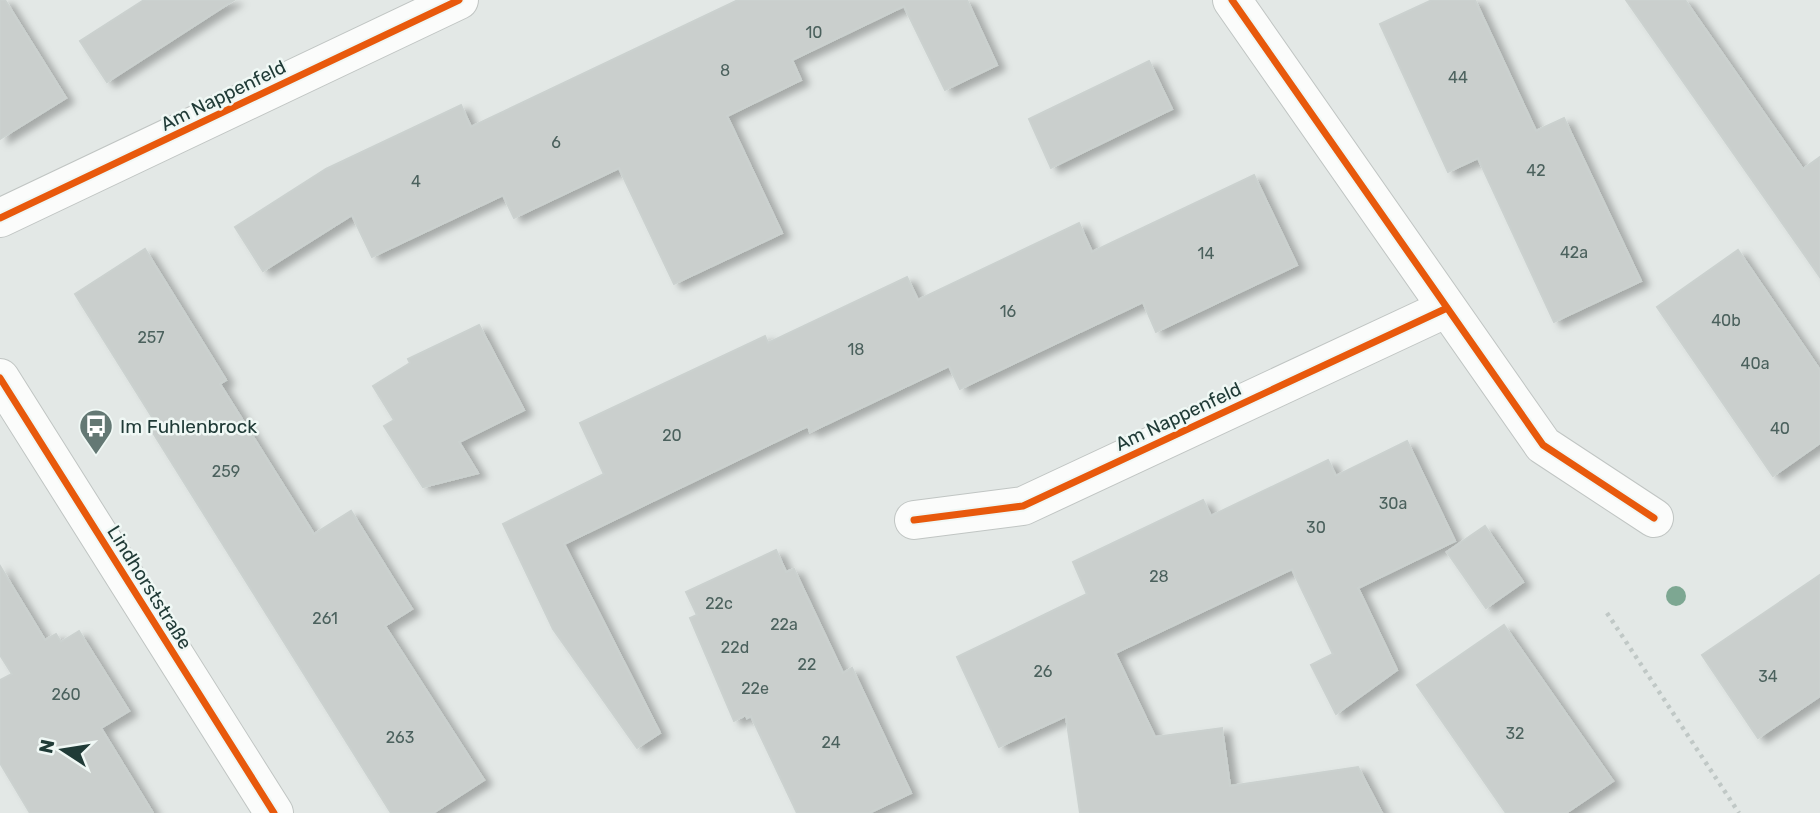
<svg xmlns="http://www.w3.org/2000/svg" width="1820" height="813" font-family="Rubik,sans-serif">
	<defs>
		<filter id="shadow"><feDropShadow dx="8" dy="4.5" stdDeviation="3.5" flood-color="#0004"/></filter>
	</defs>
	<rect width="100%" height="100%" fill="#e3e8e6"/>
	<g fill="#cacfcd" stroke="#cbd1cf" stroke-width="2" filter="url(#shadow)">
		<polygon points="0,0 5,0 66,98 0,139"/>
		<polygon points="144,0 234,0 107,82 80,41"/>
		<polygon points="738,0 967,0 997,65 945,90 904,6 792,60 801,80 727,116 782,233 674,284 619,168 514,218 503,195 372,257 352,215 263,271 235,227 326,169 461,105 471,127"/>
		<polygon points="1432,0 1475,0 1536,131 1564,118 1641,281 1554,322 1478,158 1448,172 1380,24"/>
		<polygon points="1626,0 1685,0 1803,169 1820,157 1820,277"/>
		<polygon points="1149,61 1172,109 1051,168 1029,119"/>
		<polygon points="1254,175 1297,265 1156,332 1143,302 960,389 949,366 810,432 808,426 564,544 660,733 637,748 553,629 503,524 604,474 580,423 765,336 768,343 907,277 918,300 1079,223 1092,252"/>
		<polygon points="145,249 226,380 220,384 314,534 351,511 412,609 385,626 484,780 433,813 391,813 150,428 157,425 75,294"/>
		<polygon points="1738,250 1820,370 1820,443 1773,476 1657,307"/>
		<polygon points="479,325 524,410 459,442 478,473 423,487 384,426 394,420 373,386 410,363 408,359"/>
		<polygon points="1407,441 1455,541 1358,588 1397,670 1336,714 1311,665 1333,654 1292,569 1115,653 1155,737 1222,728 1230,786 1358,767 1382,813 1080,813 1066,716 999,747 957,657 1087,594 1073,562 1203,500 1211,516 1328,460 1336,476"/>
		<polygon points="1485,526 1523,582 1486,608 1447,552"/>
		<polygon points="776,550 786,572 794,569 843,673 852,668 911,793 869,813 797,813 751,716 747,718 746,715 734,721 690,618 697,615 686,592"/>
		<polygon points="0,566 45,640 56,634 61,642 79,631 129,711 101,728 153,813 30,813 0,763 0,680 12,674 0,655"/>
		<polygon points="1820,575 1820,696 1758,738 1702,655"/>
		<polygon points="1504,625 1613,781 1566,813 1506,813 1417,685"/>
	</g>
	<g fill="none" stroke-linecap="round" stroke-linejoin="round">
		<g stroke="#c0c5c3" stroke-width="40">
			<g id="minor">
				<polyline points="1232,0 1543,445 1654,518"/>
				<polyline points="0,218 459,0"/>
				<polyline points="914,520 1023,506 1445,309"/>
			</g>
		</g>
		<g stroke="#c0c5c3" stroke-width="40">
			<polyline id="tertiary" points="0,378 274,813"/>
		</g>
		<polyline stroke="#c0c8c6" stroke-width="4.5" stroke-dasharray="3.5 5" stroke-linecap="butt" points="1607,613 1739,813"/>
		<use href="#minor" stroke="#fbfcfb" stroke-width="38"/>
		<use href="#tertiary" stroke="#fbfcfb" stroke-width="38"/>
		<g stroke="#f0f8f5" stroke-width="11">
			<g id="cycleway">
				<polyline points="1232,0 1543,445 1654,518"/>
				<polyline points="0,218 459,0"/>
				<polyline points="0,378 274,813"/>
				<polyline points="914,520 1023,506 1445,309"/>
			</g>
		</g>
		<use href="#cycleway" stroke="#e8590c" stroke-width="7"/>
	</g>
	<circle fill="#7da792" cx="1676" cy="596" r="10"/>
	<defs>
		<g id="bus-pin" transform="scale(1.75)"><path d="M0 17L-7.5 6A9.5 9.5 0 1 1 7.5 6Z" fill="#647874" stroke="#f0f8f5"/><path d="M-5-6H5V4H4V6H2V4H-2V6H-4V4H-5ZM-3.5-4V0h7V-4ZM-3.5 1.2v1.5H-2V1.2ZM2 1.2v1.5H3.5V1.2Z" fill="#fff"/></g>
	</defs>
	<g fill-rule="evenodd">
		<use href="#bus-pin" x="96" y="426"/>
	</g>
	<g text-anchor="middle" stroke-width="5" stroke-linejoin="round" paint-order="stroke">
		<g font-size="16" fill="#4b615d">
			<text x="814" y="38">10</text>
			<text x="725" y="76">8</text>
			<text x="1458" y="83">44</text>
			<text x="556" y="148">6</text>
			<text x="1536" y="176">42</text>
			<text x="416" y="187">4</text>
			<text x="1574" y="258">42a</text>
			<text x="1206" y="259">14</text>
			<text x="1008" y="317">16</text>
			<text x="1726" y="326">40b</text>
			<text x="151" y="343">257</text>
			<text x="856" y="355">18</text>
			<text x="1755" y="369">40a</text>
			<text x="1780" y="434">40</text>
			<text x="672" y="441">20</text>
			<text x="226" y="477">259</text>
			<text x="1393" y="509">30a</text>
			<text x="1316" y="533">30</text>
			<text x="1159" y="582">28</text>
			<text x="719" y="609">22c</text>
			<text x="325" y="624">261</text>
			<text x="784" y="630">22a</text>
			<text x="735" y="653">22d</text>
			<text x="807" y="670">22</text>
			<text x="1043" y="677">26</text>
			<text x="1768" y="682">34</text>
			<text x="755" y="694">22e</text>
			<text x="66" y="700">260</text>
			<text x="1515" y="739">32</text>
			<text x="400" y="743">263</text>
			<text x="831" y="748">24</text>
		</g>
		<g font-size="19" fill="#203b37" stroke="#f0f8f5">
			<text transform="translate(223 95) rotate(-26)" y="7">Am Nappenfeld</text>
			<text transform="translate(1178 416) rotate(-25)" y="7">Am Nappenfeld</text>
			<text transform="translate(150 587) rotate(58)" y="7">Lindhorststraße</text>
		</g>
		<g font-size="19" fill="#203b37" stroke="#f0f8f5" text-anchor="start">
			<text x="120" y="433">Im Fuhlenbrock</text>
		</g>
	</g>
	<g transform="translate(63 750) rotate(282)" stroke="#f0f8f5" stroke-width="5" paint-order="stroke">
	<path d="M0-5L12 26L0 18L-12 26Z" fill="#203b37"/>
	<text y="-10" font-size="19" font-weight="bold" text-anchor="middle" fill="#203b37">N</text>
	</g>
</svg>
